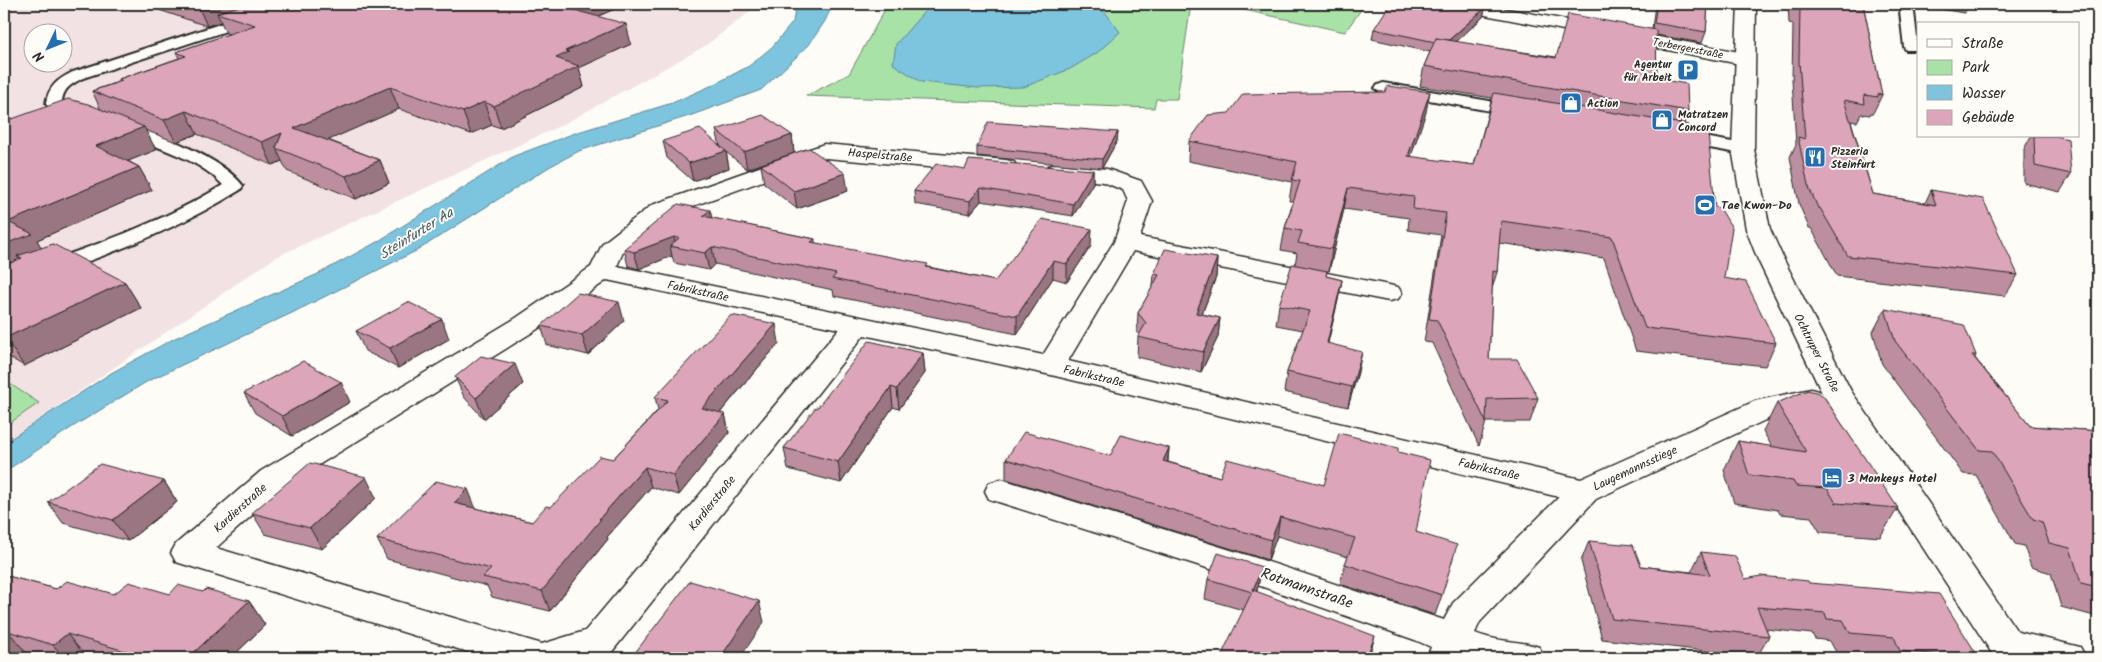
<svg xmlns="http://www.w3.org/2000/svg" width="2102" height="662" font-family="Kalam,sans-serif">
	<rect width="100%" height="100%" fill="#fdfcf7"/>
	<filter id="ink" filterUnits="userSpaceOnUse"><feTurbulence type="fractalNoise" baseFrequency=".02" numOctaves="2"/><feDisplacementMap in="SourceGraphic" scale="10" xChannelSelector="R" yChannelSelector="G"/><feConvolveMatrix kernelMatrix="1 2 1 2 8 2 1 2 1" color-interpolation-filters="sRGB"/></filter>
	<g filter="url(#ink)">
		<path fill="#f3e2e4" fill-rule="evenodd" d="M4,4H760L705,46L562,125L276,257L4,443ZM32,32H62V62H32Z"/>
		<g fill="#a8e2a7" stroke="#6a8669">
			<polygon points="888,4 1191,4 1177,99 1156,99 1154,108 806,96 849,74"/>
			<polygon points="1217,4 1365,4 1345,32"/>
			<polygon points="4,380 39,403 4,427"/>
		</g>
		<g fill="#7dc4de" stroke="#5c8796">
			<polygon points="796,4 833,4 825,21 809,45 761,90 692,115 579,151 549,167 418,250 294,312 148,381 74,426 4,472 4,443 111,373 175,338 318,274 377,242 514,156 575,133 672,103 715,84 749,66 772,47 793,22"/>
			<polygon points="931,4 1087,4 1105,12 1120,32 1097,53 1070,69 1024,87 978,88 921,82 893,64 896,44"/>
		</g>
		<g fill="none" stroke-linecap="round" stroke-linejoin="round">
			<g stroke="#2b2b2b" stroke-width="4">
				<g id="service">
					<path d="M281,4H301L299,7L83,78C72,84 63,88 62,102L74,109L86,112L88,115L86,118C73,122 54,115 46,104C48,87 58,79 73,72Z"/>
					<polygon points="1907,8 1914,12 1918,47 1916,50 1906,50 1904,47 1900,12"/>
					<polygon points="1383,83 1519,106 1525,108 1527,111 1525,114 1519,116 1378,91 1375,88 1378,85"/>
					<path d="M125,124C157,132 224,159 243,186L240,190C186,224 127,248 66,269C45,276 25,284 4,289V276C79,251 155,227 223,185C197,157 154,147 119,132L117,129L119,126Z"/>
					<polygon points="1682,133 1743,144 1749,145 1751,149 1749,153 1743,154 1676,142 1674,138 1676,134"/>
				</g>
			</g>
			<g stroke="#2b2b2b" stroke-width="3">
				<g id="minor">
					<polygon points="1445,4 1480,4 1745,53 1752,55 1754,59 1752,63 1745,65 1454,9 1448,8"/>
					<path d="M824,144L1006,160L1014,162L1017,167L1014,172L1006,174L826,158L668,215L623,252L617,266L1043,355L1114,242L1128,201L1123,190L1103,182L1048,176L1045,171L1048,166L1056,164L1107,169L1141,181L1152,201L1140,237L1389,285L1398,287L1402,293L1398,299L1389,301L1133,251L1068,361L1581,479L1755,401L1811,389L1821,392L1826,399L1821,406L1774,416L1596,499L1480,622L1475,633C1495,642 1518,640 1539,647L1545,658H1427L1431,647L1415,640L1226,574L989,499L985,491L989,483L1001,479L1250,556L1444,620L1453,603L1559,497L1051,375L864,335L611,653L598,657L487,658L176,562L171,553L176,544L261,471L516,318L591,267L603,243L652,205ZM607,280L839,329L585,631L542,644L216,548L283,487L536,330Z"/>
					<polygon points="2006,629 2080,647 2086,658 2003,658 1993,655 1987,644 1993,633"/>
				</g>
			</g>
			<g stroke="#2b2b2b" stroke-width="3">
				<polygon id="secondary" points="1738,4 1756,4 1754,149 1770,229 1784,260 1851,391 2028,647 2034,658 1995,658 1822,393 1758,260 1746,229 1732,149"/>
			</g>
			<use href="#service" fill="#fdfcf7" fill-rule="evenodd"/>
			<use href="#minor" fill="#fdfcf7" fill-rule="evenodd"/>
			<use href="#secondary" fill="#fdfcf7" fill-rule="evenodd"/>
		</g>
		<g fill="#bd8e9f" stroke="#2b2b2b">
			<polygon points="146,4 626,4 598,16 631,44 579,68 584,87 501,128 492,125 471,134 399,109 328,140 380,160 389,183 356,199 287,171 282,161 272,165 197,134 176,142 145,130 156,150 128,161 139,167 152,190 37,240 41,248 125,282 141,308 24,366 4,354 4,266 5,265 4,264 4,116 12,119 101,110 92,91 120,81 119,79 179,58 176,52 229,34 226,33 221,22 207,26 147,6"/>
			<polygon points="1655,4 1708,4 1706,32 1702,43 1656,35 1657,79 1688,111 1684,124 1689,130 1715,207 1724,278 1776,343 1765,366 1636,351 1604,258 1499,243 1497,272 1492,289 1489,359 1538,398 1530,422 1486,422 1479,446 1432,343 1424,342 1441,235 1408,230 1409,218 1344,209 1329,271 1327,271 1326,276 1342,280 1338,300 1328,343 1358,372 1348,407 1284,392 1287,372 1303,330 1276,325 1279,305 1295,265 1297,253 1281,250 1285,228 1293,201 1289,201 1292,182 1188,161 1189,141 1426,112 1410,157 1474,165 1492,98 1420,86 1424,66 1430,52 1372,39 1374,29 1483,17 1456,42 1556,57 1652,29"/>
			<polygon points="1788,4 1863,4 1882,95 1873,113 1871,113 1870,115 1861,114 1857,122 1851,121 1873,194 1925,203 1931,190 2018,275 2005,296 1837,276 1811,228 1809,228 1799,204 1790,157 1796,144 1792,80 1793,24 1789,23"/>
			<polygon points="1910,4 1969,4 1964,13"/>
			<polygon points="716,130 792,135 794,153 747,169 726,152 729,168 693,181 667,158 663,141 720,146"/>
			<polygon points="1118,132 1117,141 1102,168 977,156 977,147"/>
			<polygon points="2031,136 2056,136 2071,174 2060,192 2024,183 2024,149"/>
			<polygon points="761,165 848,191 797,209 764,183"/>
			<polygon points="965,169 1093,170 1093,183 1073,216 981,201 970,214 915,204 914,191"/>
			<polygon points="712,218 815,239 815,243 995,281 1091,246 1067,282 1053,278 1017,334 834,296 833,290 715,264 709,270 674,263 672,256 639,269 628,266 624,249"/>
			<polygon points="1217,258 1216,277 1202,314 1220,318 1218,337 1201,372 1137,357 1138,337 1139,335 1137,332 1138,313 1153,286 1154,274"/>
			<polygon points="1885,309 1976,355 1975,358 2030,426 2098,431 2098,617 2061,607 2051,573 2031,567 2024,546 2015,544 1976,475 1963,474 1882,364 1873,332"/>
			<polygon points="624,321 588,355 547,345 541,326"/>
			<polygon points="356,331 449,339 398,368 365,351"/>
			<polygon points="779,343 720,413 725,414 729,433 679,495 651,487 607,537 608,539 550,611 492,597 487,586 387,559 377,539 476,508 532,522 613,459 658,410 655,397"/>
			<polygon points="923,353 925,373 899,409 893,407 841,483 788,469 784,448 818,407"/>
			<polygon points="455,377 523,384 484,419 464,397"/>
			<polygon points="244,393 350,402 292,436 255,413"/>
			<polygon points="1777,403 1898,508 1880,537 1820,532 1811,517 1780,514 1778,510 1734,503 1724,470 1738,441 1772,447 1763,431"/>
			<polygon points="1169,448 1168,462 1220,477 1324,485 1398,452 1416,532 1442,595 1435,615 1340,584 1345,564 1348,557 1277,536 1268,560 1006,479 1006,459 1110,456"/>
			<polygon points="164,481 177,502 128,541 63,523 48,502"/>
			<polygon points="376,498 322,549 265,534 252,513"/>
			<polygon points="1589,541 1641,566 1691,572 1701,552 1745,579 1809,583 1979,658 1880,658 1879,657 1837,654 1830,641 1815,639 1812,634 1766,629 1769,636 1757,657 1602,639 1581,561"/>
			<polygon points="1262,567 1257,591 1243,610 1205,599 1208,579"/>
			<polygon points="4,575 56,589 114,594 170,594 203,592 249,601 265,625 231,658 37,658 29,656 4,658"/>
		</g>
		<g fill="#9a7482" stroke="#2b2b2b">
			<polygon points="206,4 276,4 217,13 221,22 207,26 198,6"/>
			<polygon points="575,4 626,4 571,28 566,8"/>
			<polygon points="1486,7 1483,17 1443,54 1445,44"/>
			<polygon points="626,24 631,44 579,68 584,87 501,128 494,106 565,51"/>
			<polygon points="390,87 399,109 304,151 294,128"/>
			<polygon points="1430,92 1426,112 1404,177 1408,156"/>
			<polygon points="484,102 492,125 471,134 463,112"/>
			<polygon points="186,111 197,134 176,142 164,120"/>
			<polygon points="144,127 156,150 108,169 96,146"/>
			<polygon points="1118,132 1117,141 1102,168 1102,159"/>
			<polygon points="282,133 276,148 282,161 272,165 262,142"/>
			<polygon points="792,135 794,153 747,169 744,152"/>
			<polygon points="726,151 729,168 693,181 689,163"/>
			<polygon points="380,160 389,183 356,199 346,176"/>
			<polygon points="139,167 152,190 37,240 48,259 22,258 17,256 25,267 14,271 4,254 4,244 8,222"/>
			<polygon points="1093,170 1093,183 1073,216 1073,204"/>
			<polygon points="845,173 848,191 797,209 794,191"/>
			<polygon points="980,188 981,201 970,214 970,201"/>
			<polygon points="1348,188 1344,209 1329,271 1332,249"/>
			<polygon points="710,210 714,226 703,216"/>
			<polygon points="1092,229 1091,246 1067,282 1067,264"/>
			<polygon points="674,237 676,247 670,246 672,256 639,269 634,252"/>
			<polygon points="712,247 715,264 709,270 705,253"/>
			<polygon points="1217,258 1216,277 1195,332 1196,313"/>
			<polygon points="1053,261 1053,278 1017,334 1017,316"/>
			<polygon points="1342,280 1338,300 1323,362 1327,343"/>
			<polygon points="125,282 141,308 24,366 5,338"/>
			<polygon points="619,302 624,321 588,355 582,335"/>
			<polygon points="1220,318 1218,337 1201,372 1203,352"/>
			<polygon points="442,319 449,339 398,368 390,348"/>
			<polygon points="776,324 779,343 707,428 702,408"/>
			<polygon points="1362,352 1358,372 1348,407 1352,387"/>
			<polygon points="923,353 925,373 899,409 897,389"/>
			<polygon points="515,364 523,384 484,419 476,398"/>
			<polygon points="341,382 350,402 292,436 282,416"/>
			<polygon points="891,387 893,407 841,483 838,462"/>
			<polygon points="725,414 729,433 679,495 673,475"/>
			<polygon points="1169,448 1167,467 1163,461"/>
			<polygon points="645,467 651,487 607,537 608,539 550,611 542,591 599,519"/>
			<polygon points="366,477 376,498 322,549 310,528"/>
			<polygon points="164,481 177,502 128,541 113,520"/>
			<polygon points="468,489 476,509 454,503"/>
			<polygon points="1280,517 1277,536 1268,560 1271,540"/>
			<polygon points="1262,567 1258,587 1250,610 1253,590"/>
			<polygon points="249,601 265,625 231,658 188,658"/>
			<polygon points="759,601 764,622 740,658 720,658"/>
			<polygon points="8,631 29,656 26,658 4,658 4,635"/>
			<polygon points="67,634 87,658 64,658 53,645"/>
			<polygon points="1375,636 1369,658 1366,658"/>
		</g>
		<g fill="#dca5b9" stroke="#2b2b2b">
			<polygon points="190,4 206,4 198,6"/>
			<polygon points="246,4 575,4 566,8 626,24 565,51 569,52 556,58 579,66 494,106 484,102 463,112 390,87 294,128 380,160 346,176 276,148 282,133 262,142 186,111 164,120 92,91 122,81 119,79 186,56 176,52 255,25 217,13"/>
			<polygon points="1390,4 1469,4 1486,7 1449,40 1436,38 1435,42 1374,29"/>
			<polygon points="1657,4 1708,4 1706,32 1654,23"/>
			<polygon points="1796,4 1863,4 1882,95 1878,94 1878,97 1864,95 1865,104 1844,100 1873,194 1936,205 1931,190 1983,199 2018,275 1848,256 1820,208 1818,208 1808,185 1798,137 1805,139 1799,62 1800,7 1796,7"/>
			<polygon points="1568,14 1656,30 1657,79 1687,84 1688,111 1424,66 1436,38 1556,58"/>
			<polygon points="1388,86 1430,92 1408,156 1474,165 1494,93 1689,125 1689,130 1708,133 1715,207 1720,208 1732,228 1724,278 1746,282 1776,343 1645,328 1612,237 1501,221 1497,272 1493,271 1489,359 1517,359 1538,398 1487,399 1486,422 1437,320 1429,319 1446,213 1413,209 1414,197 1348,188 1332,249 1298,243 1302,231 1285,228 1300,181 1292,180 1297,162 1189,141 1208,115 1229,113 1243,94 1385,92"/>
			<polygon points="68,99 88,104 144,127 96,146 139,167 8,222 33,234 4,244 4,116 12,119"/>
			<polygon points="763,115 792,135 744,152 716,130"/>
			<polygon points="988,122 1118,132 1102,159 977,147"/>
			<polygon points="700,129 726,151 689,163 663,141"/>
			<polygon points="2034,136 2056,136 2068,139 2071,174 2035,166"/>
			<polygon points="809,148 845,173 794,191 761,165"/>
			<polygon points="969,160 1093,170 1073,204 980,188 970,201 914,191 936,164 965,169"/>
			<polygon points="678,204 710,210 703,216 815,239 811,242 928,264 926,267 995,281 1042,219 1092,229 1067,264 1053,261 1017,316 832,279 836,274 712,247 705,253 670,246 679,238 674,237 634,252 624,249"/>
			<polygon points="53,244 125,282 5,338 4,338 4,266 22,258 17,256"/>
			<polygon points="1165,249 1217,258 1196,313 1220,318 1203,352 1138,337 1146,323 1138,313 1159,275 1154,274"/>
			<polygon points="1292,264 1327,271 1326,276 1342,280 1327,343 1362,352 1352,387 1287,372 1310,311 1279,305"/>
			<polygon points="578,293 619,302 582,335 541,326"/>
			<polygon points="408,302 442,319 390,348 356,331"/>
			<polygon points="1885,309 1964,325 1976,355 1972,355 2030,426 2098,431 2098,587 2081,583 2070,548 2049,543 2042,522 2033,519 1992,451 1979,450 1895,341"/>
			<polygon points="731,315 776,324 702,408 725,414 673,475 645,467 599,519 601,519 542,591 483,577 491,569 377,539 436,481 468,489 454,503 532,522 546,506 551,507 600,456 613,459 668,400 655,397"/>
			<polygon points="869,341 923,353 897,389 891,387 838,462 784,448 816,407 818,407"/>
			<polygon points="481,356 515,364 476,398 455,377"/>
			<polygon points="303,361 341,382 282,416 244,393"/>
			<polygon points="1808,390 1819,393 1824,397 1898,508 1836,503 1827,488 1796,486 1793,481 1749,475 1738,441 1806,452 1777,403"/>
			<polygon points="1024,432 1110,456 1121,435 1169,448 1163,461 1220,477 1227,459 1324,485 1339,433 1398,448 1398,452 1430,460 1416,532 1457,545 1442,595 1345,564 1355,538 1280,517 1271,540 1006,459"/>
			<polygon points="310,463 366,477 310,528 252,513"/>
			<polygon points="100,464 164,481 113,520 48,502"/>
			<polygon points="1589,541 1633,545 1641,566 1710,575 1701,552 1735,556 1745,579 1761,576 1808,581 1809,583 1939,594 1979,658 1973,658 1900,651 1894,637 1850,633 1843,620 1827,619 1825,613 1757,607 1769,636 1612,619"/>
			<polygon points="1218,553 1262,567 1253,590 1375,636 1366,658 1220,658 1252,592 1208,579"/>
			<polygon points="4,575 56,589 67,581 114,594 129,582 170,594 178,585 203,592 206,589 249,601 188,658 149,658 67,634 53,645 8,631 4,635"/>
			<polygon points="690,581 759,601 720,658 631,658"/>
			<polygon points="383,655 394,658 380,658"/>
		</g>
	</g>
	<defs>
		<g id="parking-square" transform="scale(1.125)"><rect x="-9" y="-9" width="18" height="18" rx="4" fill="#1f6fb2" stroke="#fdfcf7"/><path d="M-3.5-5.5H1a3.5 3.5 0 0 1 0 7H-1V5.5H-3.5ZM-1-3.4V-.6H.8a1.4 1.4 0 0 0 0-2.8Z" fill="#fff"/></g>
		<g id="shop-square" transform="scale(1.125)"><rect x="-9" y="-9" width="18" height="18" rx="4" fill="#1f6fb2" stroke="#fdfcf7"/><path d="M-5-2.5h2.3a2.7 3.5 0 0 1 5.4 0H5L5.5 6h-11ZM-1.5-2.5h3a1.5 2.3 0 0 0-3 0Z" fill="#fff"/></g>
		<g id="restaurant-square" transform="scale(1.125)"><rect x="-9" y="-9" width="18" height="18" rx="4" fill="#1f6fb2" stroke="#fdfcf7"/><path d="M-5-6h1v4h1v-4h1v4h1v-4h1v5L-1.5 .5V6h-2V.5L-5-1ZM5-6V6H3V1.5H1.5Q1.5-4 5-6Z" fill="#fff"/></g>
		<g id="stadium-square" transform="scale(1.125)"><rect x="-9" y="-9" width="18" height="18" rx="4" fill="#1f6fb2" stroke="#fdfcf7"/><path d="M0-5a6.5 5 0 1 0 0 10a6.5 5 0 1 0 0-10ZM-3.5-1.8h7v3.6h-7Z" fill="#fff"/></g>
		<g id="hotel-square" transform="scale(1.125)"><rect x="-9" y="-9" width="18" height="18" rx="4" fill="#1f6fb2" stroke="#fdfcf7"/><path d="M-6-4.5h1.5V1H6V5H4.5V3h-9V5H-6ZM-4 0a1.8 1.8 0 1 1 3.6 0ZM.5 0V-2.5h3Q6-2.5 6 0Z" fill="#fff"/></g>
	</defs>
	<g fill-rule="evenodd">
		<use href="#parking-square" x="1688" y="70"/>
		<use href="#shop-square" x="1571" y="103"/>
		<use href="#shop-square" x="1662" y="120"/>
		<use href="#restaurant-square" x="1815" y="157"/>
		<use href="#stadium-square" x="1705" y="205"/>
		<use href="#hotel-square" x="1832" y="478"/>
	</g>
	<g text-anchor="middle" stroke-width="4" stroke-linejoin="round" paint-order="stroke">
		<g font-size="11" fill="#2b2b2b" stroke="#fdfcf7">
			<text transform="translate(1688 48) rotate(11)" y="4">Terbergerstraße</text>
		</g>
		<g font-size="11" font-weight="bold" fill="#2b2b2b" stroke="#fdfcf7" text-anchor="start">
			<text x="1672" y="68" text-anchor="end">Agentur<tspan x="1672" dy="13">für Arbeit</tspan></text>
			<text x="1587" y="107">Action</text>
			<text x="1678" y="118">Matratzen<tspan x="1678" dy="13">Concord</tspan></text>
			<text x="1831" y="155">Pizzeria<tspan x="1831" dy="13">Steinfurt</tspan></text>
		</g>
		<g font-size="12" fill="#2b2b2b" stroke="#fdfcf7">
			<text transform="translate(880 155) rotate(5)" y="4">Haspelstraße</text>
			<text transform="translate(698 291) rotate(12)" y="4">Fabrikstraße</text>
			<text transform="translate(1817 353) rotate(63)" y="4">Ochtruper Straße</text>
			<text transform="translate(1094 376) rotate(13)" y="4">Fabrikstraße</text>
			<text transform="translate(1635 468) rotate(-25)" y="4">Laugemannsstiege</text>
			<text transform="translate(1489 469) rotate(13)" y="4">Fabrikstraße</text>
			<text transform="translate(712 503) rotate(-51)" y="4">Kardierstraße</text>
			<text transform="translate(240 508) rotate(-42)" y="4">Kardierstraße</text>
		</g>
		<g font-size="12" font-weight="bold" fill="#2b2b2b" stroke="#fdfcf7" text-anchor="start">
			<text x="1721" y="209">Tae Kwon-Do</text>
			<text x="1848" y="482">3 Monkeys Hotel</text>
		</g>
		<g font-size="14" font-style="italic" fill="#445961" stroke="#fdfcf7">
			<text transform="translate(416 233) rotate(-32)" y="5">Steinfurter Aa</text>
		</g>
		<g font-size="15" fill="#2b2b2b" stroke="#fdfcf7">
			<text transform="translate(1307 588) rotate(19)" y="5">Rotmannstraße</text>
		</g>
	</g>
	<rect width="2102" height="662" fill="none" stroke="#fdfcf7" stroke-width="20"/>
	<rect x="10" y="10" width="2082" height="642" fill="none" stroke="#2b2b2b" stroke-width="2" filter="url(#ink)"/>
	<rect x="1917" y="22" width="162" height="115" fill="#fdfcf7" stroke="#a9a8a5"/>
	<rect x="1927" y="39" width="25" height="8" fill="#fdfcf7" stroke="#a9a8a5"/>
	<text x="1962" y="48" font-size="15" fill="#2b2b2b">Straße</text>
	<rect x="1927" y="60" width="25" height="15" fill="#a8e2a7" stroke="#a9a8a5"/>
	<text x="1962" y="72" font-size="15" fill="#2b2b2b">Park</text>
	<rect x="1927" y="85" width="25" height="15" fill="#7dc4de" stroke="#a9a8a5"/>
	<text x="1962" y="98" font-size="15" fill="#2b2b2b">Wasser</text>
	<rect x="1927" y="110" width="25" height="15" fill="#dca5b9" stroke="#a9a8a5"/>
	<text x="1962" y="122" font-size="15" fill="#2b2b2b">Gebäude</text>
	<g transform="translate(48 48) rotate(227)"><circle r="24" fill="#fdfcf7" stroke="#a9a8a5"/>
	<path d="M0-4L9 19L0 12L-9 19Z" fill="#1f6fb2"/>
	<text y="-8" font-size="14" font-weight="bold" text-anchor="middle" fill="#2b2b2b">N</text>
	</g>
</svg>
